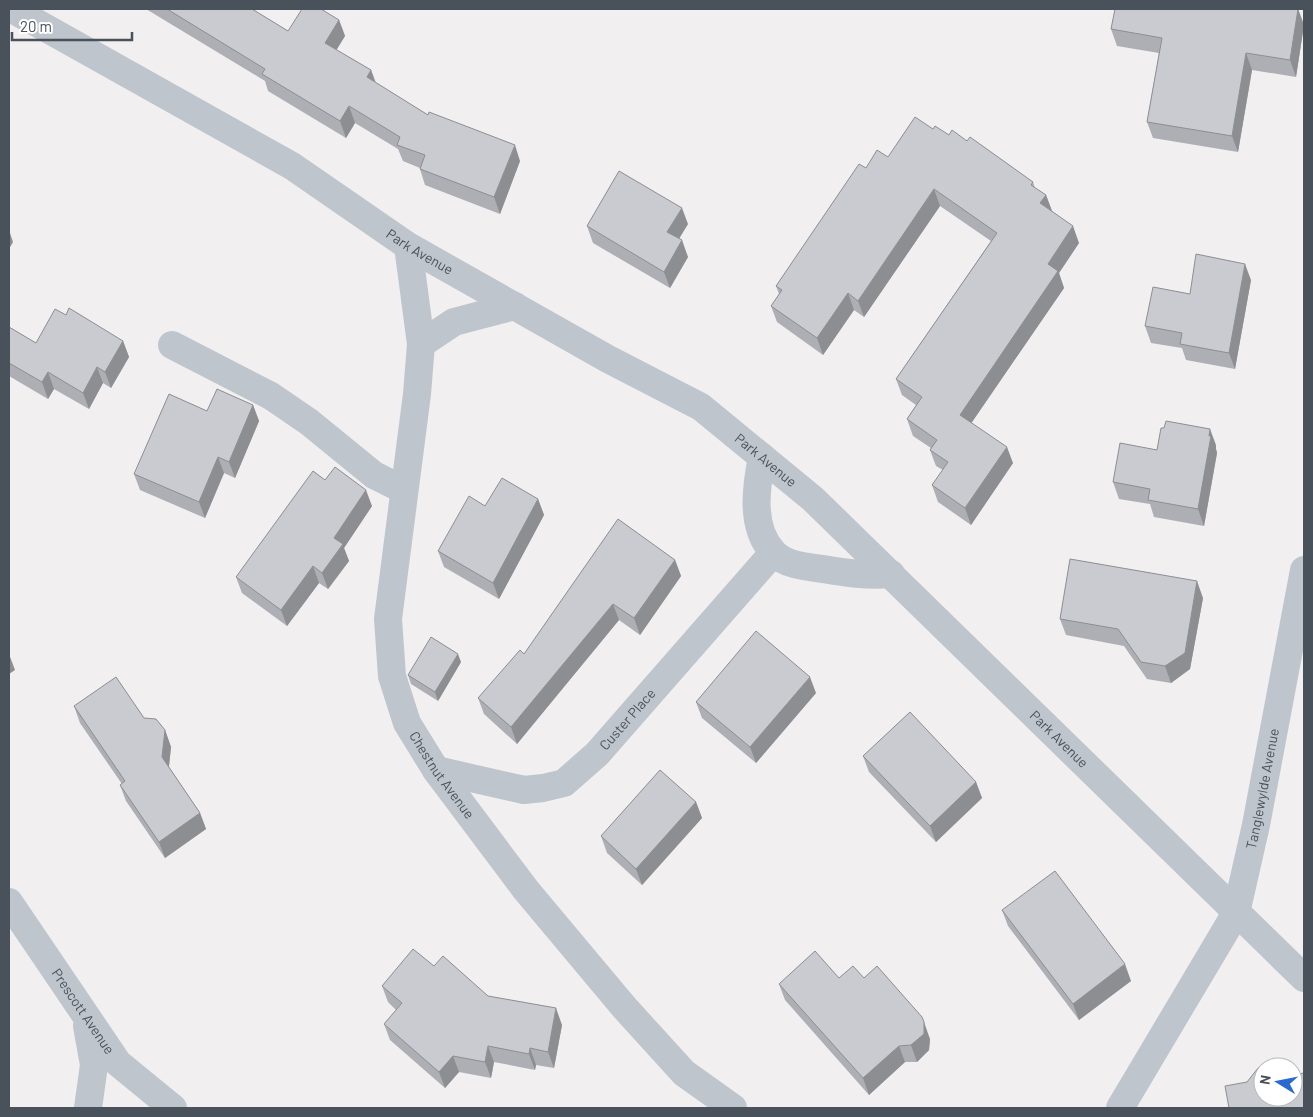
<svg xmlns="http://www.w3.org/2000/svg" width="1313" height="1117" font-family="Barlow,sans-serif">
	<rect width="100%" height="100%" fill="#f1efef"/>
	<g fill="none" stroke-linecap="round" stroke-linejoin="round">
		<g stroke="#bfc5cc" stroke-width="28">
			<path id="s1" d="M12,9L292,166L408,246L608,359L701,407L813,499L1304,978"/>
			<path id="s2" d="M408,246L421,344L417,394L388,619L392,676L407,723L436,770L526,890L624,1007L684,1073L733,1108"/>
			<polyline points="421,344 454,322 515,306"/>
			<polyline points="172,345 271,396 309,422 374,475 404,490"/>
			<path d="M762,457C756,487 750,527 773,552C784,565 807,567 823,569C846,573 867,576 891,574"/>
			<path id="s3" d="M436,770L524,790L543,788L564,783L597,754L773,553"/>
			<path id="s4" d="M9,902L118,1063L173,1108"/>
			<polyline points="87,1026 94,1065 88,1108"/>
			<path id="s5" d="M1120,1108L1236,913L1256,825L1304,570"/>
		</g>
	</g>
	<g fill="#adafb4">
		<polygon points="146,9 252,9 288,31 339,20 345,36 336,50 371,70 376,83 428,115 520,161 500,214 425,185 420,169 420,168 403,161 398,149 355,123 346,138 268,91 265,81"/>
		<polygon points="1298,9 1304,25 1296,77 1252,70 1238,152 1153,138 1147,122 1159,53 1117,46 1111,29"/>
		<polygon points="933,129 949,135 967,141 1033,182 1035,188 1046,195 1052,211 1079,243 1059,273 1064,288 971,423 1013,463 971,525 938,502 932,485 943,470 936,466 930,450 931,448 913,436 907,419 916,405 902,395 896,379 991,241 940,206 864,317 854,310 823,355 777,322 771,306 779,294 776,286 866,168 888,157"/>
		<polygon points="688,224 679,239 688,257 670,288 593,243 587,226"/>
		<polygon points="1251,280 1235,369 1186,360 1182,348 1151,343 1145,326 1190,294"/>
		<polygon points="66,315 123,341 129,357 111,388 103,383 89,409 54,389 48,399 9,376 9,327 36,343"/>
		<polygon points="253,405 259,421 235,478 224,473 205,518 140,490 134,474 207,411"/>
		<polygon points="1216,445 1216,449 1217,453 1204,526 1154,517 1150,504 1119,499 1113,482 1157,450"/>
		<polygon points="325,480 372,506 344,548 349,561 328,589 319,583 287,626 242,593 236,577"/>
		<polygon points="538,499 544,515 499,599 444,567 438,551 485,506"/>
		<polygon points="675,560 681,576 640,635 619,620 517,744 484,714 478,698 524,654"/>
		<polygon points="1203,598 1190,669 1171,683 1147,679 1124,646 1066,635 1060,619"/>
		<polygon points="461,662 438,701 411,684 408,675"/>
		<polygon points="816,693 756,763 702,718 696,702"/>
		<polygon points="74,706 144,718 165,730 171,747 169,767 200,813 206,829 165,858 126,801 120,785 122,784 80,723"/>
		<polygon points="863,756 976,782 982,798 936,842 869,772"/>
		<polygon points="696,802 702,818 642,885 607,853 601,836"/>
		<polygon points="1002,910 1131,981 1079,1020 1008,926"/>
		<polygon points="434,966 488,996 562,1025 554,1068 536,1065 535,1070 494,1062 491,1078 459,1072 445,1088 390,1040 384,1024 396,1010 388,1002 382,986"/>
		<polygon points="839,978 864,978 930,1039 929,1050 917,1062 905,1062 869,1095 785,1000 779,984"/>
	</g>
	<g fill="#8d8e92">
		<polygon points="1298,9 1304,25 1296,77 1290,60"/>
		<polygon points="339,20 345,36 331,59 325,43"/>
		<polygon points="1246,53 1252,70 1238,152 1232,136"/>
		<polygon points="371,70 377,87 367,77"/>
		<polygon points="349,106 355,123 346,138 340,121"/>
		<polygon points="515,145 520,161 500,214 494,197"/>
		<polygon points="934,189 940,206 864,317 858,301"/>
		<polygon points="1046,195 1052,211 1040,203"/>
		<polygon points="682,208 688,224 673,248 667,232"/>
		<polygon points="1073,226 1079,243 1059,273 1064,288 966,431 960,415 1048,264"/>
		<polygon points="9,230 13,242 9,249"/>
		<polygon points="682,240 688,257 670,288 664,272"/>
		<polygon points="1245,264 1251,280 1235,369 1229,353"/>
		<polygon points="848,293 854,310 823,355 817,338"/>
		<polygon points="123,341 129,357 111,388 105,372"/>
		<polygon points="97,367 103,383 89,409 83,393"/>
		<polygon points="48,372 54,389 48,399 42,382"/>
		<polygon points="253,405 259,421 235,478 229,462"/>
		<polygon points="1210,429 1216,445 1216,449 1217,453 1204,526 1198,509"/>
		<polygon points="1007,447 1013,463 971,525 965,508"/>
		<polygon points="218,457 224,473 205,518 199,502"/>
		<polygon points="366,490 372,506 344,548 349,561 328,589 322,573 334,538"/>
		<polygon points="538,499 544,515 499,599 493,583"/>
		<polygon points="675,560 681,576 640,635 634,618"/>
		<polygon points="313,566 319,583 287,626 281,610"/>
		<polygon points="1197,581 1203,598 1190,669 1171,683 1165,666"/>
		<polygon points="613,604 619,620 517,744 511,727"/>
		<polygon points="9,654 15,670 9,674"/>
		<polygon points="458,654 461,662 438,701 435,692"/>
		<polygon points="810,677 816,693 756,763 750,747"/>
		<polygon points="165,730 171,747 168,774 162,757"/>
		<polygon points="976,782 982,798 936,842 930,826"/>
		<polygon points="696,802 702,818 642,885 636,869"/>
		<polygon points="200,813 206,829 165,858 159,842"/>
		<polygon points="1125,964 1131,981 1079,1020 1073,1004"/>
		<polygon points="556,1008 562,1025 554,1068 548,1052"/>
		<polygon points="924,1022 930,1039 929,1050 917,1062 911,1045"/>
		<polygon points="488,1046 494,1062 491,1078 485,1062"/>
		<polygon points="899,1046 905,1062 869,1095 863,1078"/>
		<polygon points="530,1048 536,1065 535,1070 529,1054"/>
		<polygon points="453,1056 459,1072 445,1088 439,1072"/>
	</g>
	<g fill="#c9cbd1" stroke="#8d8e92">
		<polygon points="167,9 252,9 288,31 302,9 321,9 339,20 325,43 371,70 367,77 428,115 429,112 515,145 494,197 420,169 425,155 397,145 400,137 349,106 340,121 262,74 265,69"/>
		<polygon points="1115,9 1298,9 1290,60 1246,53 1232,136 1147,122 1162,38 1111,29"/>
		<polygon points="915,117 933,129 935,126 949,135 952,130 967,141 970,137 1033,182 1031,185 1046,195 1040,203 1073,226 1048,264 1058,271 960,415 1007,447 965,508 932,485 948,462 930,450 937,440 907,419 922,397 896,379 997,233 934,189 858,301 848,293 817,338 771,306 782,290 776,286 859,164 866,168 877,150 888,157"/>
		<polygon points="619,171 682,208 667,232 682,240 664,272 587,226"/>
		<polygon points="1196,254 1245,264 1229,353 1180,344 1182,333 1145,326 1153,287 1190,294"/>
		<polygon points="69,308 123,341 105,372 97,367 83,393 48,372 42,382 9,363 9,327 36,343 55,309 66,315"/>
		<polygon points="217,389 253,405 229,462 218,457 199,502 134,474 169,394 207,411"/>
		<polygon points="1166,421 1210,429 1209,436 1211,436 1198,509 1148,500 1150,489 1113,482 1120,443 1157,450 1161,428 1164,428"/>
		<polygon points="335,467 366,490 334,538 343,544 322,573 313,566 281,610 236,577 313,471 325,480"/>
		<polygon points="502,478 538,499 493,583 438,551 469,496 485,506"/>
		<polygon points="618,519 675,560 634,618 613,604 511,727 478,698 520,650 524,654"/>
		<polygon points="1070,559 1197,581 1185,653 1165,666 1141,662 1118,629 1060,619"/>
		<polygon points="756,631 810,677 750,747 696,702"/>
		<polygon points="431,637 458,654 435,692 408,675"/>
		<polygon points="116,677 144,718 156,719 165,730 162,757 200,813 159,842 120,785 125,781 74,706"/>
		<polygon points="910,712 976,782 930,826 863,756"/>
		<polygon points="660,770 696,802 636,869 601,836"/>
		<polygon points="1055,871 1125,964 1073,1004 1002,910"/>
		<polygon points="413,949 434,966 443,956 488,996 556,1008 548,1052 530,1048 529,1054 488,1046 485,1062 453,1056 439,1072 384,1024 402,1003 382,986"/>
		<polygon points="815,951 839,978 853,966 864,978 877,966 922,1017 924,1022 924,1034 911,1045 899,1046 863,1078 779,984"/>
		<polygon points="1271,1065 1273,1067 1263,1067 1263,1097 1293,1097 1293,1075 1304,1073 1304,1108 1229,1108 1225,1086 1247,1082 1258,1068"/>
	</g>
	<g text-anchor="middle" stroke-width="5" stroke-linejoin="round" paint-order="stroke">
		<g font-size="14" fill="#49515a" stroke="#fff">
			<text dy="5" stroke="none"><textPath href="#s1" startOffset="475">Park Avenue</textPath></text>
			<text dy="5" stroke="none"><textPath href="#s1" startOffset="880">Park Avenue</textPath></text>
			<text dy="5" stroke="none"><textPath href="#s3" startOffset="221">Custer Place</textPath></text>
			<text dy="5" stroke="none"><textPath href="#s1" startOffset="1285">Park Avenue</textPath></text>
			<text dy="5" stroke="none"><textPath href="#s2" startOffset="545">Chestnut Avenue</textPath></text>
			<text dy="5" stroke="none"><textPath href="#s5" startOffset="354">Tanglewylde Avenue</textPath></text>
			<text dy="5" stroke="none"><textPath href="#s4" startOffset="132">Prescott Avenue</textPath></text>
		</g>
	</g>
	<rect width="1313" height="1117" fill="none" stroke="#49515a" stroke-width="20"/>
	<g transform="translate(1278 1082) rotate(280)"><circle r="24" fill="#ffffff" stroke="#b6b9bd"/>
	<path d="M0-4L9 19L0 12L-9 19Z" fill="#2b6acf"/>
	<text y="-8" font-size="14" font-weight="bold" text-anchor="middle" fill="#49515a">N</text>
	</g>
	<path d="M12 32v8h120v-8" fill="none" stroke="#49515a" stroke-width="2.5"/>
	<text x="20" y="32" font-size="15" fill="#49515a" stroke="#ffffff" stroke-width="4" paint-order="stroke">20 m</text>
</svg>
